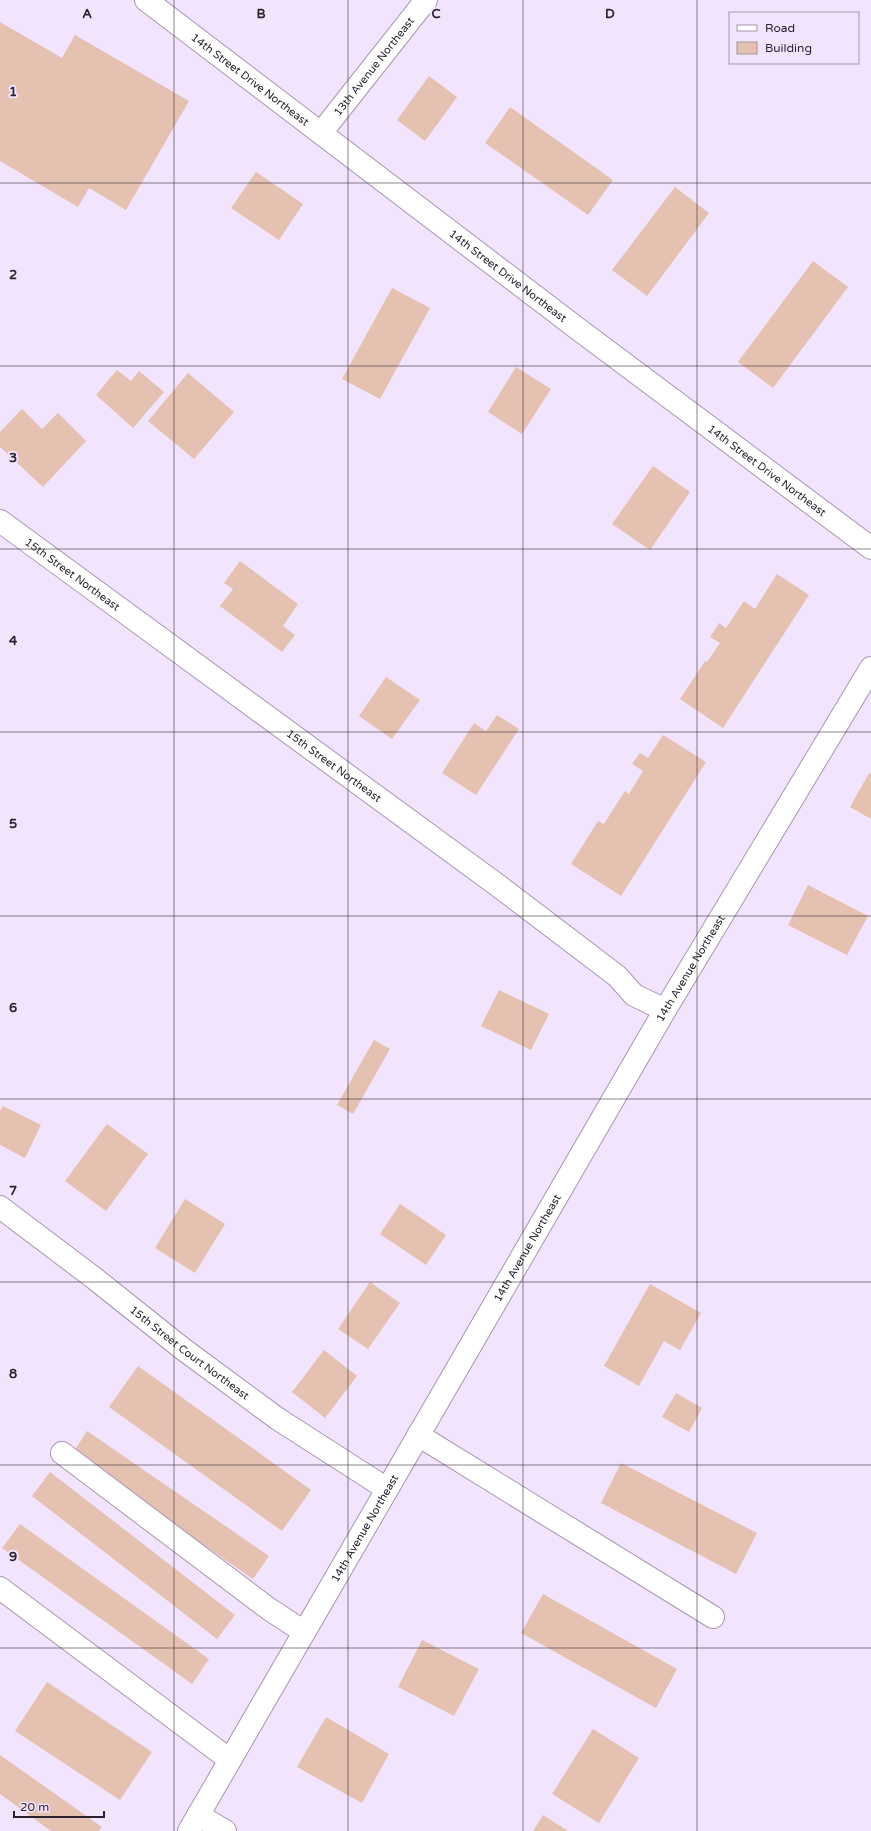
<svg xmlns="http://www.w3.org/2000/svg" width="871" height="1831" font-family="'Varela Round',sans-serif">
	<rect width="100%" height="100%" fill="#f3e4fd"/>
	<g fill="#e5c1b1">
		<polygon points="0,22 62,58 75,35 189,101 126,210 89,188 78,207 0,161"/>
		<polygon points="429,76 457,97 425,141 397,120"/>
		<polygon points="510,107 613,180 588,215 485,143"/>
		<polygon points="256,172 303,204 279,240 231,208"/>
		<polygon points="675,187 709,213 647,296 612,270"/>
		<polygon points="813,261 848,287 773,388 738,362"/>
		<polygon points="392,288 430,308 380,399 342,379"/>
		<polygon points="516,367 551,389 522,434 488,412"/>
		<polygon points="117,370 131,381 139,371 164,392 133,428 96,395"/>
		<polygon points="188,373 234,412 194,459 148,421"/>
		<polygon points="22,409 42,429 58,413 86,441 43,487 0,447 0,432"/>
		<polygon points="653,466 690,492 650,550 612,524"/>
		<polygon points="240,561 298,604 283,626 295,635 282,652 220,606 233,589 224,583"/>
		<polygon points="777,574 809,595 723,728 680,699 705,661 707,662 720,643 710,637 719,623 726,628 744,601 755,609"/>
		<polygon points="386,677 420,700 392,739 359,716"/>
		<polygon points="497,715 519,729 476,795 442,773 474,723 486,731"/>
		<polygon points="663,735 706,762 621,896 571,864 598,821 604,824 625,791 629,794 643,771 632,764 640,753 648,758"/>
		<polygon points="869,773 871,774 871,819 850,807"/>
		<polygon points="808,885 868,916 847,955 788,925"/>
		<polygon points="499,990 549,1014 531,1050 481,1026"/>
		<polygon points="374,1040 390,1049 353,1114 337,1105"/>
		<polygon points="3,1106 41,1125 25,1158 0,1145 0,1111"/>
		<polygon points="107,1124 148,1154 106,1211 65,1181"/>
		<polygon points="185,1199 225,1224 195,1273 155,1248"/>
		<polygon points="400,1204 446,1235 426,1265 380,1234"/>
		<polygon points="370,1282 400,1303 368,1349 338,1329"/>
		<polygon points="650,1284 701,1313 680,1350 664,1341 639,1386 604,1366"/>
		<polygon points="324,1350 357,1376 325,1418 292,1392"/>
		<polygon points="138,1366 311,1490 282,1531 109,1407"/>
		<polygon points="676,1393 702,1408 689,1432 662,1417"/>
		<polygon points="87,1431 269,1556 253,1579 72,1454"/>
		<polygon points="621,1463 757,1533 736,1574 601,1503"/>
		<polygon points="50,1472 235,1615 217,1639 32,1496"/>
		<polygon points="20,1524 209,1659 192,1684 2,1548"/>
		<polygon points="543,1594 677,1669 656,1708 521,1633"/>
		<polygon points="422,1640 479,1669 454,1716 398,1687"/>
		<polygon points="47,1682 152,1752 120,1800 15,1731"/>
		<polygon points="326,1717 389,1754 362,1803 297,1767"/>
		<polygon points="593,1729 639,1758 599,1823 552,1794"/>
		<polygon points="0,1755 102,1827 99,1831 51,1831 0,1794"/>
		<polygon points="543,1815 568,1831 533,1831"/>
	</g>
	<g fill="none" stroke-linecap="round" stroke-linejoin="round">
		<g stroke="#a795b2" stroke-width="24">
			<g id="minor">
				<path id="s1" d="M146,0L578,329L871,548"/>
				<path id="s2" d="M321,133L426,0"/>
				<path id="s3" d="M0,521L500,887L617,976L634,995L665,1010"/>
				<path id="s4" d="M0,1207L94,1278L183,1349L278,1419L387,1489"/>
				<polyline points="418,1435 713,1617"/>
				<polyline points="62,1453 269,1609 304,1632"/>
				<polyline points="0,1588 230,1760"/>
				<polyline points="198,1815 225,1831"/>
				<path id="s5" d="M189,1831L665,1010L871,668"/>
			</g>
		</g>
		<use href="#minor" stroke="#fff" stroke-width="22"/>
	</g>
	<path fill="none" stroke="#2a232e" stroke-width="1" stroke-opacity="0.55" d="M174,0V1831M348,0V1831M523,0V1831M697,0V1831M0,183H871M0,366H871M0,549H871M0,732H871M0,916H871M0,1099H871M0,1282H871M0,1465H871M0,1648H871"/>
	<g text-anchor="middle" stroke-width="4" stroke-linejoin="round" paint-order="stroke">
		<g font-size="11" fill="#2a232e" stroke="#f3e4fd">
			<text dy="4" stroke="none"><textPath href="#s2" startOffset="85">13th Avenue Northeast</textPath></text>
			<text dy="4" stroke="none"><textPath href="#s1" startOffset="131">14th Street Drive Northeast</textPath></text>
			<text dy="4" stroke="none"><textPath href="#s1" startOffset="455">14th Street Drive Northeast</textPath></text>
			<text dy="4" stroke="none"><textPath href="#s1" startOffset="779">14th Street Drive Northeast</textPath></text>
			<text dy="4" stroke="none"><textPath href="#s3" startOffset="90">15th Street Northeast</textPath></text>
			<text dy="4" stroke="none"><textPath href="#s3" startOffset="414">15th Street Northeast</textPath></text>
			<text dy="4" stroke="none"><textPath href="#s5" startOffset="998">14th Avenue Northeast</textPath></text>
			<text dy="4" stroke="none"><textPath href="#s5" startOffset="674">14th Avenue Northeast</textPath></text>
			<text dy="4" stroke="none"><textPath href="#s4" startOffset="239">15th Street Court Northeast</textPath></text>
			<text dy="4" stroke="none"><textPath href="#s5" startOffset="350">14th Avenue Northeast</textPath></text>
		</g>
	</g>
	<g font-size="13" text-anchor="middle" font-weight="bold" fill="#2a232e" stroke="#f3e4fd" stroke-width="4" stroke-linejoin="round" paint-order="stroke">
		<text x="87" y="18">A</text>
		<text x="261" y="18">B</text>
		<text x="436" y="18">C</text>
		<text x="610" y="18">D</text>
		<text x="13" y="96">1</text>
		<text x="13" y="279">2</text>
		<text x="13" y="462">3</text>
		<text x="13" y="645">4</text>
		<text x="13" y="828">5</text>
		<text x="13" y="1012">6</text>
		<text x="13" y="1195">7</text>
		<text x="13" y="1378">8</text>
		<text x="13" y="1561">9</text>
	</g>
	<rect x="729" y="12" width="130" height="52" fill="#f3e4fd" stroke="#a397aa"/>
	<rect x="737" y="25" width="20" height="6" fill="#ffffff" stroke="#a397aa"/>
	<text x="765" y="32" font-size="12" fill="#2a232e">Road</text>
	<rect x="737" y="42" width="20" height="12" fill="#e5c1b1" stroke="#a397aa"/>
	<text x="765" y="52" font-size="12" fill="#2a232e">Building</text>
	<path d="M14 1811v6h90v-6" fill="none" stroke="#2a232e" stroke-width="2"/>
	<text x="20" y="1811" font-size="12" fill="#2a232e" stroke="#f3e4fd" stroke-width="3" paint-order="stroke">20 m</text>
</svg>
